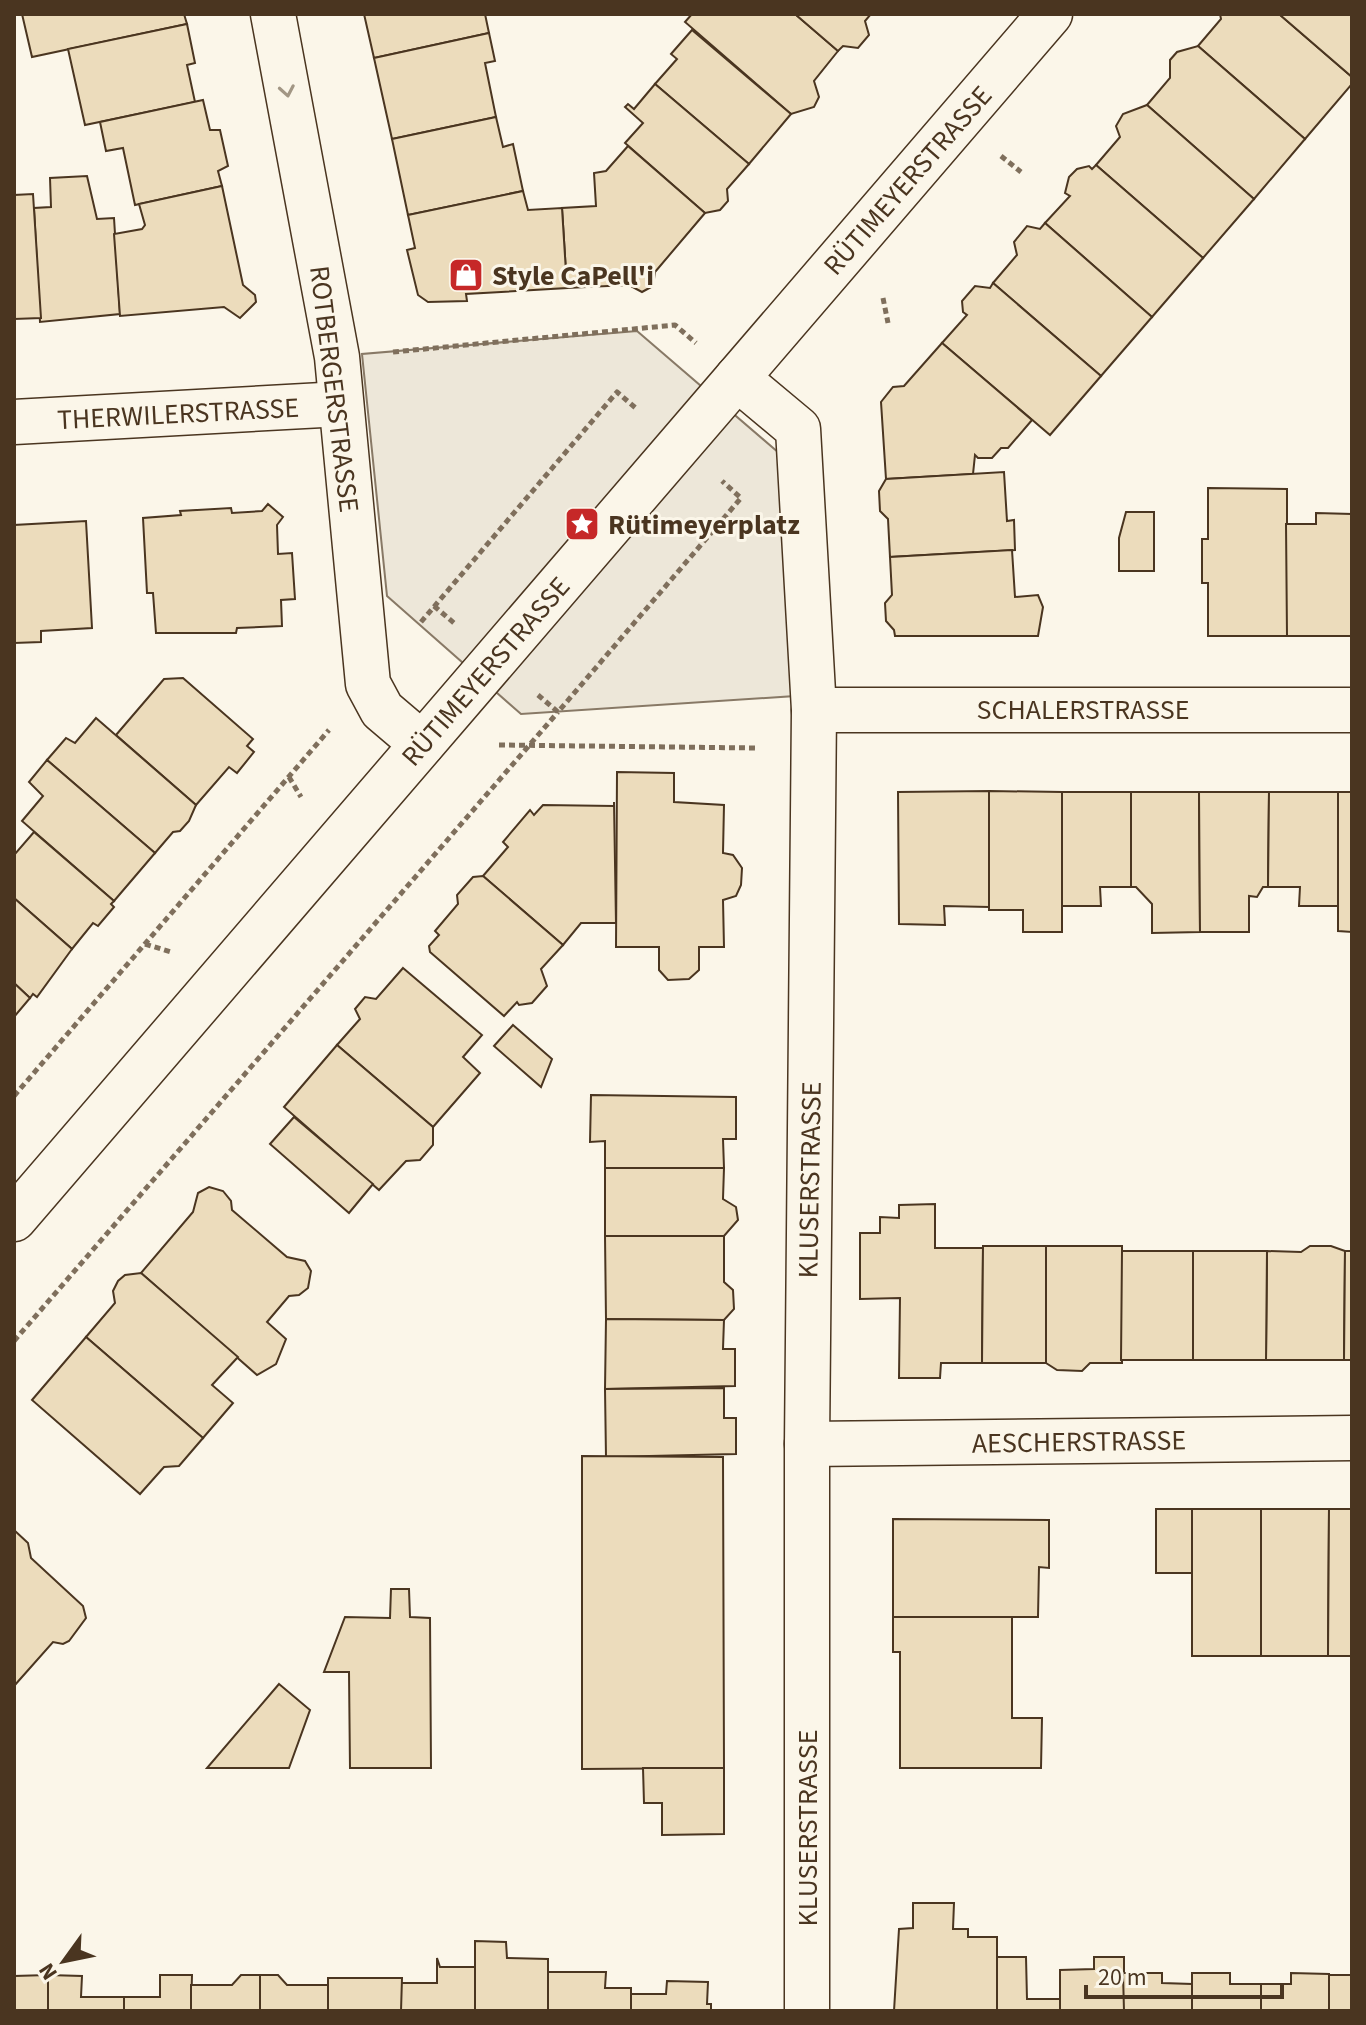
<svg xmlns="http://www.w3.org/2000/svg" width="1366" height="2025" font-family="'Source Sans 3',sans-serif">
	<rect width="100%" height="100%" fill="#fbf6e9"/>
	<polygon fill="#ede7d9" stroke="#887966" stroke-width="2" points="637,331 779,453 795,696 521,714 387,596 362,354"/>
	<g fill="#ecdcbc" stroke="#4a3520" stroke-width="2">
		<polygon points="22,14 184,14 187,24 32,57"/>
		<polygon points="364,14 485,14 489,33 374,58"/>
		<polygon points="692,14 795,14 838,51 814,81 819,97 814,107 791,114 685,22"/>
		<polygon points="795,14 871,14 865,21 869,35 858,48 843,46 838,51"/>
		<polygon points="1220,14 1279,14 1352,77 1352,84 1305,139 1198,46 1221,19"/>
		<polygon points="1279,14 1352,14 1352,77"/>
		<polygon points="187,24 195,63 187,65 195,102 85,125 68,49"/>
		<polygon points="692,30 791,114 749,164 655,84 677,59 671,54"/>
		<polygon points="489,33 495,61 485,63 496,117 392,139 374,58"/>
		<polygon points="1198,46 1305,139 1254,199 1147,105 1170,78 1170,60 1177,52"/>
		<polygon points="655,84 749,164 727,189 728,201 720,210 705,213 625,143 643,123 625,107 628,104 634,109"/>
		<polygon points="203,100 210,130 220,130 228,166 218,171 222,186 135,205 123,148 106,151 100,122"/>
		<polygon points="1147,105 1254,199 1203,258 1096,165 1120,137 1116,126 1123,114"/>
		<polygon points="496,117 503,147 513,144 523,191 408,215 392,139"/>
		<polygon points="628,146 705,213 655,272 653,286 642,292 629,285 567,288 562,208 596,206 594,173 606,171"/>
		<polygon points="1096,165 1203,258 1152,317 1045,223 1070,196 1065,193 1069,177 1077,169 1089,166 1092,169"/>
		<polygon points="87,176 97,219 114,218 120,314 40,322 34,208 51,207 50,178"/>
		<polygon points="222,186 243,285 255,295 256,302 240,318 224,307 120,316 114,234 142,229 145,225 139,204"/>
		<polygon points="523,191 528,210 562,208 567,288 466,294 467,301 428,302 418,295 407,250 415,248 408,215"/>
		<polygon points="33,194 41,318 14,319 14,195"/>
		<polygon points="1045,223 1152,317 1101,376 993,283 1017,255 1014,242 1027,226 1040,229"/>
		<polygon points="993,283 1101,376 1050,435 942,343 967,315 963,312 962,301 975,286 990,288"/>
		<polygon points="942,343 1032,420 1008,448 1001,448 992,458 978,458 975,455 973,474 886,479 881,402 893,387 904,386"/>
		<polygon points="1004,472 1007,521 1014,520 1015,550 890,557 888,519 880,511 879,491 886,479"/>
		<polygon points="1208,488 1287,489 1287,636 1208,636 1208,583 1202,583 1202,539 1208,539"/>
		<polygon points="268,504 283,517 277,525 278,554 292,553 295,599 281,600 282,626 237,628 236,633 156,633 153,593 147,593 143,518 181,515 180,511 231,508 232,513 262,511"/>
		<polygon points="1126,512 1154,512 1154,571 1119,571 1119,538"/>
		<polygon points="1316,513 1352,514 1352,636 1287,636 1286,524 1316,524"/>
		<polygon points="86,521 92,628 41,631 41,642 14,643 14,525"/>
		<polygon points="1012,550 1015,597 1038,595 1043,607 1038,636 895,636 894,630 886,621 885,603 892,595 890,557"/>
		<polygon points="183,678 253,739 247,746 254,752 237,773 229,767 196,805 116,735 164,679"/>
		<polygon points="96,718 196,805 189,821 180,831 173,832 155,853 47,760 66,738 75,743"/>
		<polygon points="47,760 155,853 114,901 22,821 43,796 29,782"/>
		<polygon points="617,772 674,773 674,802 724,805 723,853 733,855 742,868 741,885 736,896 723,900 724,947 699,947 699,970 689,979 668,980 659,970 659,947 616,947"/>
		<polygon points="989,791 989,907 944,906 945,925 899,924 898,792"/>
		<polygon points="989,791 1062,792 1062,932 1023,932 1023,910 989,910"/>
		<polygon points="1062,792 1131,792 1131,887 1100,887 1101,906 1062,906"/>
		<polygon points="1131,792 1199,792 1200,932 1152,933 1152,904 1136,887 1131,887"/>
		<polygon points="1199,792 1269,792 1268,887 1263,887 1257,897 1249,896 1249,932 1200,932"/>
		<polygon points="1269,792 1338,792 1338,906 1299,906 1300,887 1268,887"/>
		<polygon points="1338,792 1352,792 1352,932 1338,931"/>
		<polygon points="614,802 616,923 581,923 563,945 483,876 508,847 503,842 530,810 534,815 543,805 614,806"/>
		<polygon points="34,832 114,901 111,904 114,907 98,926 93,923 72,949 14,898 14,855"/>
		<polygon points="483,876 563,945 541,969 547,986 532,1003 519,1005 517,1002 504,1016 430,952 429,946 439,935 435,931 458,904 457,895 473,877"/>
		<polygon points="14,898 72,949 37,997 33,994 30,998 14,983"/>
		<polygon points="403,968 482,1035 463,1057 480,1073 433,1127 337,1045 360,1019 355,1009 365,997 376,999"/>
		<polygon points="14,983 30,998 14,1017"/>
		<polygon points="513,1025 552,1059 541,1087 494,1046"/>
		<polygon points="337,1045 433,1127 433,1145 420,1160 406,1161 379,1190 284,1107"/>
		<polygon points="591,1095 736,1097 736,1139 723,1139 724,1168 605,1169 605,1141 590,1142"/>
		<polygon points="294,1117 373,1184 349,1213 270,1144"/>
		<polygon points="605,1168 724,1168 723,1199 736,1207 738,1220 724,1236 605,1236"/>
		<polygon points="209,1187 223,1191 231,1201 232,1210 287,1257 305,1261 311,1271 308,1288 299,1295 289,1296 267,1322 286,1339 276,1364 257,1375 141,1273 193,1212 198,1193"/>
		<polygon points="935,1204 935,1248 983,1248 982,1363 941,1363 940,1378 899,1378 900,1298 860,1299 860,1233 880,1233 880,1217 899,1218 899,1205"/>
		<polygon points="605,1236 724,1236 724,1282 733,1290 734,1309 724,1320 606,1319"/>
		<polygon points="983,1246 1046,1246 1046,1363 982,1363"/>
		<polygon points="1046,1246 1122,1246 1122,1363 1090,1363 1082,1371 1057,1370 1046,1363"/>
		<polygon points="1310,1246 1331,1246 1345,1251 1344,1360 1266,1360 1267,1251 1301,1252"/>
		<polygon points="1122,1251 1193,1251 1193,1360 1121,1360"/>
		<polygon points="1193,1251 1267,1251 1266,1360 1193,1360"/>
		<polygon points="1345,1251 1352,1251 1352,1360 1344,1360"/>
		<polygon points="141,1273 238,1357 212,1385 233,1403 203,1438 86,1337 115,1303 113,1291 118,1281 125,1275"/>
		<polygon points="606,1319 724,1320 723,1349 735,1349 735,1386 605,1389"/>
		<polygon points="86,1337 203,1438 179,1466 164,1467 140,1494 32,1400"/>
		<polygon points="724,1388 724,1418 736,1418 736,1454 606,1457 605,1389"/>
		<polygon points="582,1456 723,1457 724,1768 582,1769"/>
		<polygon points="1156,1509 1192,1509 1193,1573 1156,1573"/>
		<rect x="1192" y="1509" width="69" height="147"/>
		<polygon points="1261,1509 1329,1509 1328,1656 1261,1656"/>
		<polygon points="1329,1509 1352,1509 1352,1656 1328,1656"/>
		<polygon points="893,1519 1049,1520 1049,1568 1039,1567 1038,1617 893,1617"/>
		<polygon points="14,1530 28,1543 31,1558 83,1606 86,1618 69,1641 63,1644 53,1642 14,1686"/>
		<polygon points="391,1589 409,1589 410,1617 430,1618 431,1768 350,1768 349,1672 324,1672 345,1617 390,1618"/>
		<polygon points="893,1617 1012,1617 1012,1718 1042,1718 1041,1768 900,1768 900,1652 893,1652"/>
		<polygon points="279,1684 310,1710 289,1768 207,1768"/>
		<polygon points="643,1768 724,1768 724,1834 662,1835 662,1803 644,1803"/>
		<polygon points="913,1903 954,1903 953,1929 968,1929 968,1937 997,1937 997,2011 894,2011 899,1929 913,1928"/>
		<polygon points="475,1941 506,1942 507,1958 548,1959 548,2011 475,2011"/>
		<polygon points="997,1957 1026,1957 1027,1999 1060,1999 1060,2011 997,2011"/>
		<polygon points="1094,1957 1124,1957 1124,2011 1060,2011 1060,1970 1094,1969"/>
		<polygon points="437,1958 440,1967 475,1967 475,2011 401,2011 401,1983 437,1983"/>
		<polygon points="548,1972 606,1972 605,1988 631,1988 631,2011 548,2011"/>
		<polygon points="1123,1973 1162,1973 1162,1983 1192,1984 1192,2011 1124,2011"/>
		<polygon points="1192,1973 1230,1973 1230,1984 1261,1984 1261,2011 1192,2011"/>
		<polygon points="1291,1973 1329,1974 1329,2011 1261,2011 1261,1984 1291,1984"/>
		<polygon points="48,1975 82,1976 81,1997 124,1997 124,2011 48,2011"/>
		<polygon points="48,1975 48,2011 14,2011 14,1976"/>
		<polygon points="160,1975 192,1975 191,2011 124,2011 124,1997 160,1997"/>
		<polygon points="241,1975 260,1975 260,2011 191,2011 191,1985 232,1985"/>
		<polygon points="260,1975 278,1975 287,1985 328,1985 328,2011 260,2011"/>
		<rect x="1329" y="1975" width="23" height="36"/>
		<polygon points="328,1978 402,1978 401,2011 328,2011"/>
		<polygon points="667,1981 708,1982 707,2004 711,2004 711,2011 631,2011 631,1994 666,1994"/>
	</g>
	<g fill="none" stroke-linecap="round" stroke-linejoin="round">
		<g stroke="#4a3520" stroke-width="47">
			<g id="minor">
				<polyline points="273,14 337,357 368,684 382,710 422,744"/>
				<polyline points="737,378 798,429 814,710 807,1444 807,2011"/>
				<polyline points="14,422 341,404"/>
				<polyline points="814,710 1352,710"/>
				<polyline points="807,1444 1352,1438"/>
			</g>
		</g>
		<g stroke="#4a3520" stroke-width="47">
			<polyline id="major" points="14,1219 1050,14"/>
		</g>
		<g stroke="#7f6f5c" stroke-width="5" stroke-dasharray="6 4" stroke-linecap="butt">
			<polyline points="1001,156 1021,172"/>
			<polyline points="883,298 888,323"/>
			<polyline points="393,352 675,325 696,343"/>
			<polyline points="434,606 454,623"/>
			<polyline points="421,622 617,392 638,410"/>
			<polyline points="538,695 558,712 741,498 722,481"/>
			<polyline points="499,745 757,748"/>
			<polyline points="289,777 301,797"/>
			<polyline points="145,944 171,952"/>
			<polyline points="14,1096 329,730"/>
			<polyline points="14,1341 558,712"/>
		</g>
		<use href="#minor" stroke="#fbf6e9" stroke-width="44"/>
		<use href="#major" stroke="#fbf6e9" stroke-width="44"/>
	</g>
	<defs><path id="oneway-chevron" d="M-2-3.5L2.5 0L-2 3.5" fill="none" stroke-width="1.6" stroke-linecap="round" stroke-linejoin="round" transform="scale(2)"/></defs>
	<use stroke="#a29684" href="#oneway-chevron" transform="translate(287 91) rotate(80)"/>
	<defs>
		<g id="shop-square" transform="scale(1.8)"><rect x="-9" y="-9" width="18" height="18" rx="4" fill="#c62828" stroke="#fbf6e9"/><path d="M-5-2.5h2.3a2.7 3.5 0 0 1 5.4 0H5L5.5 6h-11ZM-1.5-2.5h3a1.5 2.3 0 0 0-3 0Z" fill="#fff"/></g>
		<g id="sight-square" transform="scale(1.8)"><rect x="-9" y="-9" width="18" height="18" rx="4" fill="#c62828" stroke="#fbf6e9"/><path d="M0-6L1.8-2.2L6-1.7L2.9 1.2L3.7 5.4L0 3.3L-3.7 5.4L-2.9 1.2L-6-1.7L-1.8-2.2Z" fill="#fff"/></g>
	</defs>
	<g fill-rule="evenodd">
		<use href="#shop-square" x="466" y="275"/>
		<use href="#sight-square" x="582" y="524"/>
	</g>
	<g text-anchor="middle" stroke-width="6" stroke-linejoin="round" paint-order="stroke">
		<g font-size="28" fill="#4a3520" stroke="#fbf6e9">
			<text transform="translate(907 180) rotate(-49)" y="10">RÜTIMEYERSTRASSE</text>
			<text transform="translate(335 389) rotate(83)" y="10">ROTBERGERSTRASSE</text>
			<text transform="translate(178 413) rotate(-3)" y="10">THERWILERSTRASSE</text>
			<text transform="translate(485 671) rotate(-49)" y="10">RÜTIMEYERSTRASSE</text>
			<text x="1083" y="719">SCHALERSTRASSE</text>
			<text transform="translate(809 1180) rotate(-89)" y="10">KLUSERSTRASSE</text>
			<text transform="translate(1079 1441) rotate(-1)" y="10">AESCHERSTRASSE</text>
			<text transform="translate(807 1828) rotate(-90)" y="10">KLUSERSTRASSE</text>
		</g>
		<g font-size="28" font-weight="bold" fill="#4a3520" stroke="#fbf6e9" text-anchor="start">
			<text x="492" y="285">Style CaPell'i</text>
			<text x="608" y="534">Rütimeyerplatz</text>
		</g>
	</g>
	<rect width="1366" height="2025" fill="none" stroke="#4a3520" stroke-width="32"/>
	<g transform="translate(64 1961) rotate(237)" stroke="#fbf6e9" stroke-width="6" paint-order="stroke">
	<path d="M0-6L14 30L0 20L-14 30Z" fill="#4a3520"/>
	<text y="-12" font-size="22" font-weight="bold" text-anchor="middle" fill="#4a3520">N</text>
	</g>
	<path d="M1086 1985v12h196v-12" fill="none" stroke="#4a3520" stroke-width="4"/>
	<text x="1098" y="1985" font-size="24" fill="#4a3520" stroke="#fbf6e9" stroke-width="6" paint-order="stroke">20 m</text>
</svg>
